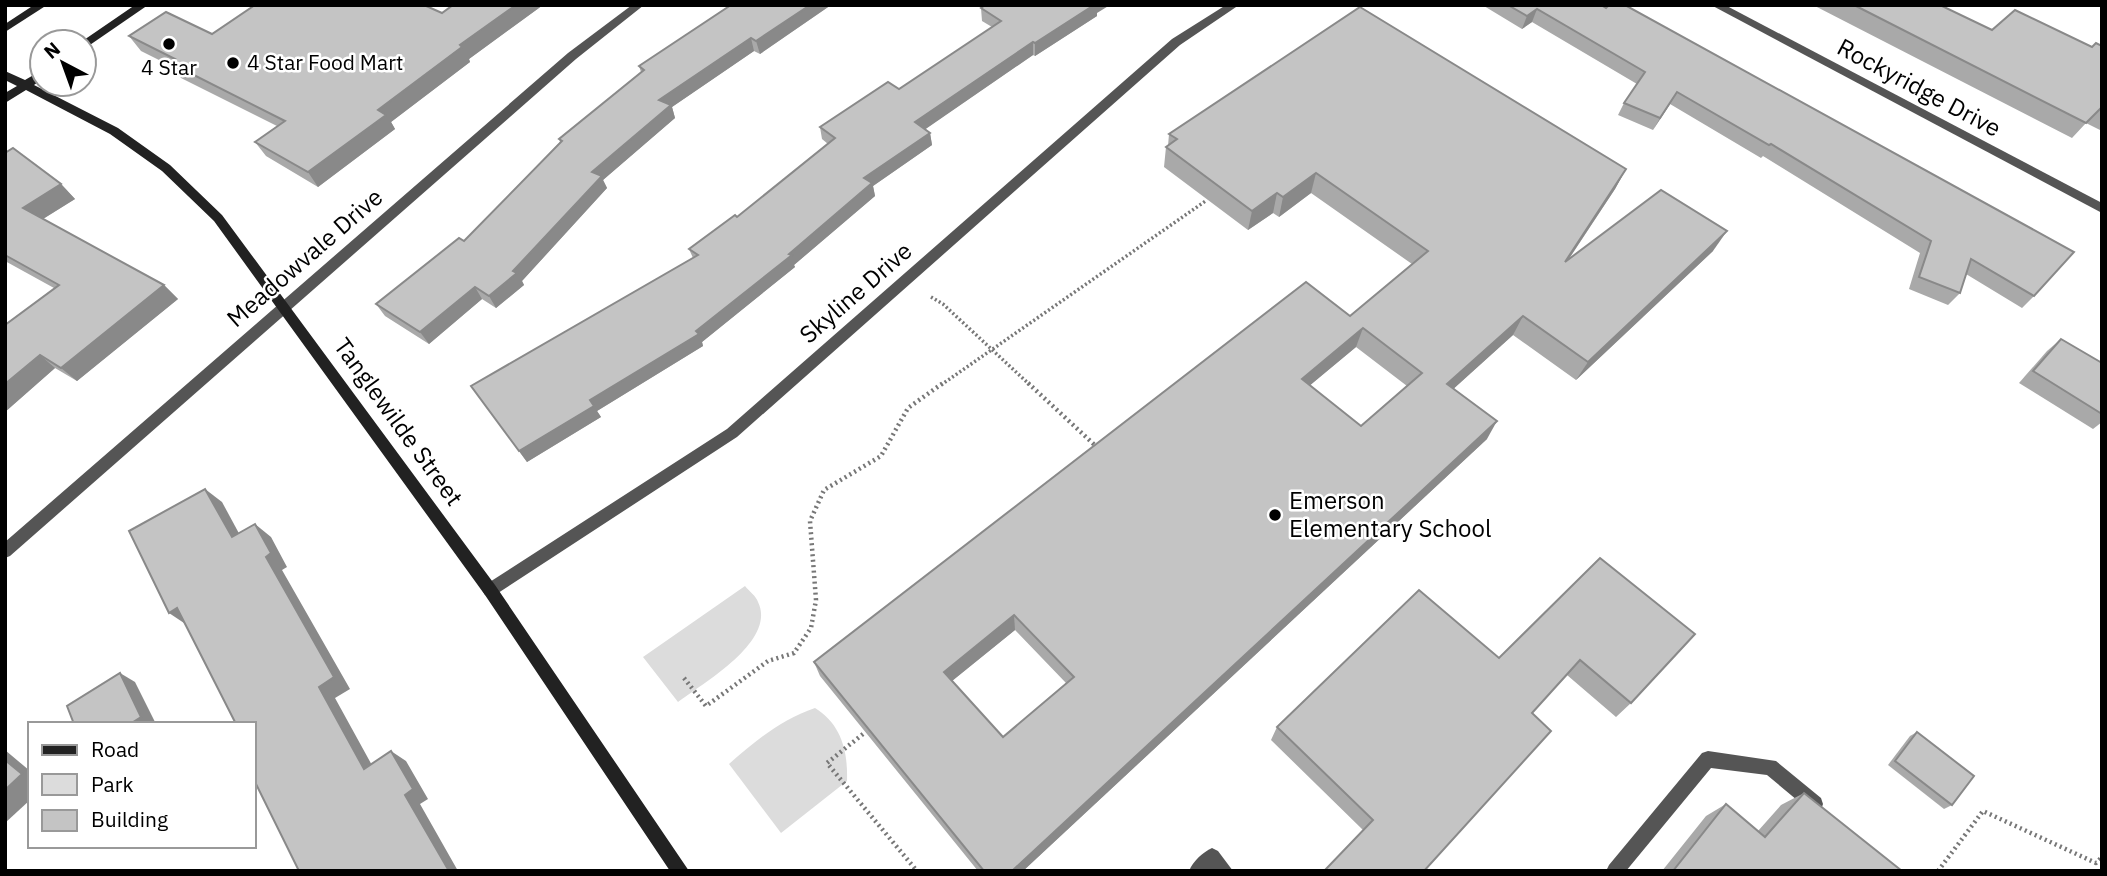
<svg xmlns="http://www.w3.org/2000/svg" width="2107" height="876" font-family="'IBM Plex Sans',sans-serif">
	<rect width="100%" height="100%" fill="#fff"/>
	<g fill="#dcdcdc">
		<path d="M745,586C749,591 756,596 758,602C777,641 703,683 678,702L643,657Z"/>
		<path d="M815,708C841,724 848,751 847,781L781,833L729,764C756,740 781,720 815,708Z"/>
	</g>
	<g fill="none" stroke-linecap="round" stroke-linejoin="round">
		<g stroke="#777" stroke-width="3.5" stroke-dasharray="2 2.5" stroke-linecap="butt">
			<polyline points="931,297 943,304 1030,385"/>
			<polyline points="941,385 1207,200"/>
		</g>
		<g stroke="#777" stroke-width="4.5" stroke-dasharray="2 3.5" stroke-linecap="butt">
			<polyline points="1028,383 1099,449"/>
			<polyline points="684,678 706,706 768,661 794,653 811,628 816,600 810,521 824,490 881,456 908,408 943,383"/>
			<polyline points="863,734 827,763 917,871"/>
			<polyline points="1938,871 1983,811 2096,863 2102,857"/>
		</g>
		<g fill="#555" fill-rule="evenodd">
			<polygon points="1708,751 1776,761 1821,798 1823,804 1821,810 1815,812 1809,810 1767,775 1711,768 1626,871 1606,871 1609,865 1702,753"/>
			<path d="M1212,848L1218,851L1233,871H1189C1193,861 1203,852 1212,848Z"/>
		</g>
		<g fill="#555" fill-rule="evenodd">
			<polygon points="632,5 644,5 576,59 10,556 5,558 5,542 568,53"/>
			<polygon points="1226,5 1239,5 1180,45 737,437 495,595 490,597 485,595 482,590 485,585 727,429 1172,39"/>
			<polygon points="1711,5 1725,5 2102,203 2102,213"/>
		</g>
		<g fill="#222" fill-rule="evenodd">
			<polygon points="34,5 47,5 5,32 5,24"/>
			<polygon points="135,5 148,5 84,49 84,42 81,42"/>
			<polygon points="42,70 42,79 34,85 118,128 170,165 222,215 495,585 689,871 670,871 485,595 214,221 162,171 110,134 26,90 5,103 5,93 17,86 5,80 5,71 25,80"/>
		</g>
	</g>
	<g fill="#a9a9a9" fill-rule="evenodd">
		<polygon points="453,5 543,5 469,59 470,62 391,122 395,129 318,187 266,156 255,142 277,126 181,78 173,67 141,51 129,36 212,34 442,13"/>
		<polygon points="831,5 760,54 754,51 672,107 675,118 603,180 607,188 522,281 524,285 496,308 482,299 429,344 385,316 376,304 464,241 560,142 559,139 641,72 639,66"/>
		<polygon points="1485,5 1601,5 2034,296 2022,308 1966,274 1960,293 1948,305 1909,289 1920,253 1763,156 1761,158 1670,104 1653,130 1618,115 1624,103 1637,84 1532,22 1522,29 1484,6"/>
		<polygon points="1813,5 1940,5 1992,30 2092,47 2102,46 2102,131 2086,123 2072,138"/>
		<polygon points="981,8 1097,13 1097,16 1035,56 1033,55 925,129 930,133 932,145 873,186 875,196 794,265 795,267 702,342 703,346 597,411 601,417 527,462 471,386 693,258 689,249 737,217 828,144 822,139 820,127 899,89 992,27 982,21"/>
		<path d="M1169,134L1626,169L1615,189L1569,259L1713,251L1576,380L1513,335L1454,388L1487,439L1023,871H978L820,676L814,662L1350,316L1412,264L1311,193L1279,217L1273,213L1248,230L1164,167L1166,147L1168,146ZM1356,347L1407,386L1361,426L1310,385ZM1015,630L1066,683L1003,737L952,681Z"/>
		<polygon points="5,153 61,184 75,199 43,219 164,285 178,299 77,381 55,368 5,412 54,288 5,261"/>
		<polygon points="2061,339 2102,363 2102,422 2093,429 2019,383 2047,351"/>
		<polygon points="1600,558 1631,703 1616,717 1567,675 1532,713 1424,871 1324,871 1363,830 1271,740 1277,727 1499,658"/>
		<polygon points="1917,732 1952,805 1944,809 1888,765 1910,736"/>
		<polygon points="1804,793 1902,871 1662,871 1706,816 1726,804 1758,831 1781,805"/>
	</g>
	<g fill="#898989">
		<polygon points="516,5 543,5 469,59 470,62 391,122 395,129 318,187 308,172 378,110 460,45"/>
		<polygon points="810,5 831,5 760,54 756,41"/>
		<polygon points="1094,5 1110,5 1097,13 1097,16 1035,56 1035,43"/>
		<polygon points="1537,9 1532,22 1522,29 1527,16"/>
		<polygon points="751,38 754,51 672,107 675,118 603,180 607,188 522,281 524,285 496,308 489,296 513,271 592,172 659,100"/>
		<polygon points="1033,42 1033,55 917,135 915,122"/>
		<polygon points="1677,92 1670,104 1653,130 1660,118"/>
		<polygon points="930,133 932,145 873,186 875,196 794,265 795,267 702,342 703,346 597,411 601,417 527,462 519,451 590,400 696,331 789,254 864,178"/>
		<polygon points="1626,169 1615,189 1554,281 1565,262"/>
		<polygon points="1316,173 1311,193 1279,217 1283,197"/>
		<polygon points="61,184 75,199 38,222 23,208"/>
		<polygon points="1277,193 1273,213 1248,230 1252,211"/>
		<polygon points="1727,231 1713,251 1576,380 1588,362"/>
		<polygon points="164,285 178,299 77,381 61,368"/>
		<polygon points="475,287 482,299 429,344 420,332"/>
		<polygon points="1523,316 1513,335 1439,402 1447,384"/>
		<polygon points="1363,328 1356,347 1296,397 1302,379"/>
		<polygon points="40,355 55,368 5,412 5,384"/>
		<polygon points="1497,421 1487,439 1023,871 1012,871"/>
		<polygon points="205,489 222,502 248,550 232,537"/>
		<polygon points="255,524 271,537 287,567 282,570 350,689 335,698 379,778 364,769 319,687 266,557"/>
		<polygon points="177,608 187,625 169,613"/>
		<polygon points="1014,615 1015,630 947,685 944,672"/>
		<polygon points="120,673 135,682 156,724 130,724"/>
		<polygon points="5,750 30,771 30,800 5,823"/>
		<polygon points="391,751 406,761 428,799 420,804 458,871 449,871 405,795"/>
	</g>
	<g fill="#c4c4c4" stroke="#898989" stroke-width="2" fill-rule="evenodd">
		<polygon points="255,5 424,5 442,13 453,5 516,5 460,45 462,47 378,110 386,115 308,172 255,142 285,121 170,63 175,59 129,36 166,12 212,34"/>
		<polygon points="731,5 810,5 756,41 751,38 659,100 671,105 592,172 602,176 513,271 517,273 489,296 475,287 420,332 376,304 459,238 464,241 562,141 559,139 644,70 639,66"/>
		<polygon points="985,5 1094,5 1035,43 1033,42 915,122 930,133 864,178 872,183 789,254 792,255 696,331 699,334 590,400 594,406 519,451 471,386 698,255 689,249 735,215 737,217 835,138 820,127 888,82 899,89 1001,21 981,8"/>
		<polygon points="1508,5 1601,5 1606,8 1609,5 1625,5 2074,252 2034,296 1971,259 1960,293 1919,277 1931,241 1771,144 1769,145 1677,92 1660,118 1624,103 1645,72 1537,9 1527,16"/>
		<polygon points="1854,5 1940,5 1992,30 2015,10 2092,47 2096,43 2102,46 2102,109 2101,108 2086,123"/>
		<path d="M1360,7L1626,169L1565,262L1661,190L1727,231L1588,362L1523,316L1447,384L1497,421L1012,871H984L814,662L1306,282L1350,316L1428,251L1316,173L1283,197L1277,193L1252,211L1166,147L1177,139L1169,134ZM1363,328L1422,373L1361,426L1302,379ZM1014,615L1074,677L1003,737L944,672Z"/>
		<polygon points="13,148 61,184 23,208 164,285 61,368 40,355 5,384 5,325 59,285 5,255 5,153"/>
		<polygon points="2061,339 2102,363 2102,414 2033,371"/>
		<polygon points="205,489 232,537 255,524 271,553 266,557 334,677 319,687 364,769 391,751 413,789 405,795 449,871 299,871 254,780 254,724 236,724 177,608 169,613 129,531"/>
		<polygon points="1600,558 1695,634 1631,703 1580,660 1532,713 1551,731 1424,871 1326,871 1325,870 1373,820 1277,727 1419,590 1499,658"/>
		<polygon points="120,673 141,717 130,724 74,724 67,706"/>
		<polygon points="1917,732 1974,776 1952,805 1895,761"/>
		<polygon points="5,760 22,774 5,790"/>
		<polygon points="1804,793 1902,871 1673,871 1726,804 1765,837"/>
	</g>
	<g fill="#000" stroke="#fff" stroke-width="2.5">
		<circle cx="169" cy="44" r="7"/>
		<circle cx="233" cy="63" r="7"/>
		<circle cx="1275" cy="515" r="7"/>
	</g>
	<g text-anchor="middle" stroke-width="5" stroke-linejoin="round" paint-order="stroke">
		<g font-size="21" fill="#000" stroke="#fff" text-anchor="start">
			<text x="247" y="70">4 Star Food Mart</text>
			<text x="169" y="75" text-anchor="middle">4 Star</text>
		</g>
		<g font-size="24" fill="#000" stroke="#fff">
			<text transform="translate(1919 88) rotate(28)" y="8">Rockyridge Drive</text>
			<text transform="translate(305 258) rotate(-41)" y="8">Meadowvale Drive</text>
			<text transform="translate(856 293) rotate(-41)" y="8">Skyline Drive</text>
			<text transform="translate(398 422) rotate(54)" y="8">Tanglewilde Street</text>
		</g>
		<g font-size="24" fill="#000" stroke="#fff" text-anchor="start">
			<text x="1289" y="509">Emerson<tspan x="1289" dy="28">Elementary School</tspan></text>
		</g>
	</g>
	<rect width="2107" height="876" fill="none" stroke="#000000" stroke-width="14"/>
	<rect x="28" y="722" width="228" height="126" fill="#ffffff" stroke="#999999" stroke-width="2"/>
	<rect x="42" y="745" width="35" height="10" fill="#222222" stroke="#999999" stroke-width="2"/>
	<text x="91" y="757" font-size="21" fill="#000000">Road</text>
	<rect x="42" y="774" width="35" height="21" fill="#dcdcdc" stroke="#999999" stroke-width="2"/>
	<text x="91" y="792" font-size="21" fill="#000000">Park</text>
	<rect x="42" y="810" width="35" height="21" fill="#c4c4c4" stroke="#999999" stroke-width="2"/>
	<text x="91" y="827" font-size="21" fill="#000000">Building</text>
	<g transform="translate(63 63) rotate(319)"><circle r="33" fill="#ffffff" stroke="#999999" stroke-width="2"/>
	<path d="M0-5L12 26L0 18L-12 26Z" fill="#000000"/>
	<text y="-10" font-size="19" font-weight="bold" text-anchor="middle" fill="#000000">N</text>
	</g>
</svg>
